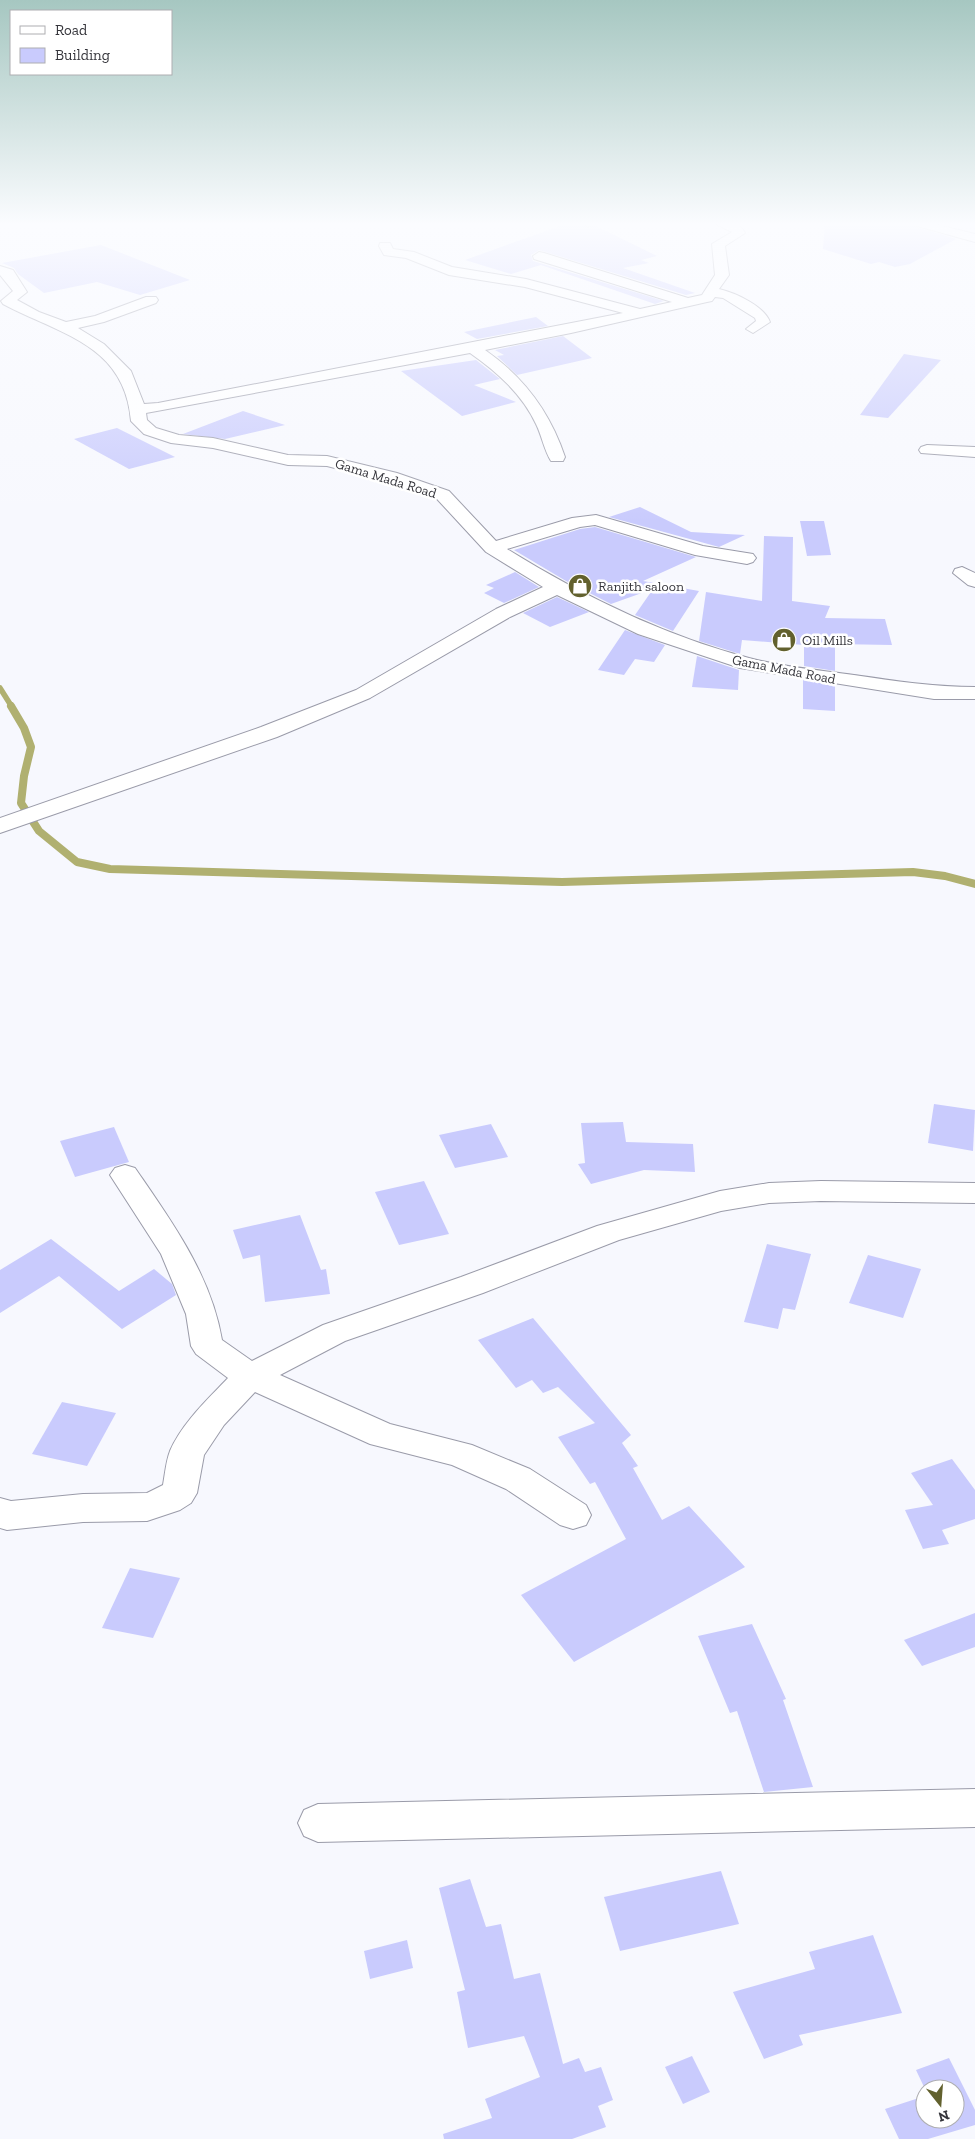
<svg xmlns="http://www.w3.org/2000/svg" width="975" height="2139" font-family="'Zilla Slab',serif">
	<rect width="100%" height="100%" fill="#f7f8fe"/>
	<g fill="none" stroke-linecap="round" stroke-linejoin="round">
		<polyline stroke="#b0b070" stroke-width="5.5" points="0,688 12,707"/>
		<polyline stroke="#b0b070" stroke-width="8" points="11,706 24,728 31,747 24,776 21,803 39,831 77,862 110,869 562,882 913,872 945,876 975,884"/>
	</g>
	<g fill="#c9cbfd">
		<polygon points="571,222 580,222 588,229 594,225 657,256 641,260 649,263 623,268 695,293 686,295 539,250 531,255 533,261 664,301 655,304 541,265 511,274 465,260"/>
		<polygon points="825,222 901,222 956,239 910,264 895,267 879,262 871,264 823,249"/>
		<polygon points="101,245 190,280 140,295 97,282 44,293 18,274 14,268 2,263"/>
		<polygon points="536,317 548,326 477,339 464,332"/>
		<polygon points="563,336 592,358 517,375 497,356 504,355 495,350"/>
		<polygon points="904,354 941,360 888,418 860,415"/>
		<polygon points="476,360 500,379 474,385 516,402 462,416 401,371"/>
		<polygon points="243,411 285,425 225,439 183,434"/>
		<polygon points="117,428 175,457 129,469 74,439"/>
		<polygon points="640,507 691,532 745,535 719,547 609,517"/>
		<polygon points="800,521 824,521 831,555 807,556"/>
		<polygon points="595,527 696,557 643,581 699,591 673,631 635,615 653,589 611,604 566,581 514,550 580,529"/>
		<polygon points="764,536 793,537 792,601 830,606 825,618 885,619 892,645 835,644 835,671 804,666 804,645 742,640 740,654 699,641 706,592 762,601"/>
		<polygon points="515,572 539,587 504,603 484,593 494,588 486,585"/>
		<polygon points="557,597 589,612 550,627 523,613"/>
		<polygon points="625,630 665,645 654,662 635,659 624,675 598,670"/>
		<polygon points="697,656 739,670 738,690 692,687"/>
		<polygon points="803,680 835,685 835,711 803,709"/>
		<polygon points="934,1104 975,1110 973,1151 928,1143"/>
		<polygon points="623,1122 626,1142 693,1144 695,1172 644,1170 591,1184 578,1164 585,1163 581,1123"/>
		<polygon points="491,1124 508,1157 455,1168 439,1135"/>
		<polygon points="114,1127 129,1162 75,1177 60,1141"/>
		<polygon points="424,1181 449,1234 399,1245 375,1192"/>
		<polygon points="300,1215 321,1270 326,1269 330,1294 265,1302 260,1255 243,1259 233,1230"/>
		<polygon points="51,1239 119,1291 154,1269 172,1284 176,1295 122,1329 59,1276 0,1313 0,1270"/>
		<polygon points="767,1244 811,1254 795,1310 783,1308 778,1329 744,1322"/>
		<polygon points="868,1255 921,1269 903,1318 849,1303"/>
		<polygon points="533,1318 631,1435 622,1443 638,1466 633,1468 662,1520 689,1506 745,1567 574,1662 521,1595 626,1539 595,1482 590,1484 558,1437 595,1423 558,1387 543,1393 532,1380 516,1388 478,1340"/>
		<polygon points="62,1402 116,1413 87,1466 32,1454"/>
		<polygon points="952,1459 975,1490 975,1519 942,1530 949,1544 923,1549 905,1510 933,1505 911,1473"/>
		<polygon points="130,1568 180,1578 153,1638 102,1628"/>
		<polygon points="975,1613 975,1647 922,1666 904,1640"/>
		<polygon points="752,1624 786,1699 783,1700 813,1787 764,1792 737,1711 730,1713 698,1636"/>
		<polygon points="721,1871 739,1924 620,1951 604,1897"/>
		<polygon points="470,1879 486,1927 501,1924 514,1979 540,1973 563,2064 579,2058 585,2072 601,2067 613,2100 598,2106 606,2127 572,2139 444,2139 443,2134 492,2118 485,2099 540,2077 524,2036 468,2048 457,1992 465,1990 439,1888"/>
		<polygon points="873,1935 902,2013 799,2035 803,2045 764,2059 733,1992 815,1969 809,1952"/>
		<polygon points="407,1940 413,1968 370,1979 364,1951"/>
		<polygon points="692,2056 710,2092 683,2104 665,2067"/>
		<polygon points="949,2058 975,2110 975,2125 928,2139 899,2139 885,2109 925,2096 925,2119 955,2119 955,2089 925,2089 916,2070"/>
	</g>
	<g fill="none" stroke-linecap="round" stroke-linejoin="round">
		<g stroke="#9a9ba9" stroke-width="2">
			<g id="minor">
				<polygon points="582,222 594,222 594,223 588,227"/>
				<path d="M712,222C725,222 739,220 745,233L725,246L729,275L719,289C736,293 764,306 770,322L753,333L746,329L756,321L755,318L723,298L715,297L712,301L707,302L571,333L485,350C524,377 550,412 565,457L563,461H551C544,450 542,436 536,424C522,394 497,372 470,353L146,413L147,420L156,428L179,435L213,438L288,455L327,456L397,473L449,491L496,541L572,518L596,515L703,546L753,554L756,558L753,562L747,564L695,555L595,525L580,527L507,549C583,596 662,635 749,658C783,667 819,670 854,675C895,681 934,687 975,687V699H934L740,668L638,634L557,595L510,617L370,698L277,737L0,833V818L261,727L356,690L496,609L543,587L486,552L437,499L385,481L327,466L288,465L213,448L171,443L144,434L131,421C125,344 59,334 3,304L1,301L13,291L0,275V266L13,270L27,292L17,300L39,312L66,322L95,316L146,297H156L158,300L156,303L104,322L78,328L104,344L131,371L144,404L158,403L623,313L525,287L449,275L406,258L384,255L379,246L380,243H390L393,249L414,252L452,267L526,279L640,309L672,302L534,259L533,256L539,252L544,253L688,298L702,295L715,275L712,244L732,232Z"/>
				<polygon points="903,222 926,222 975,234 975,242"/>
				<polygon points="927,445 975,447 975,457 921,453 919,450 921,447"/>
				<polygon points="962,567 975,573 975,587 968,585 953,573 955,569"/>
				<path d="M125,1165L135,1168C172,1222 211,1275 222,1340L252,1361L323,1325L461,1277L597,1226L720,1191L769,1183L821,1181L975,1183V1203L821,1201L769,1203L721,1211L619,1240L483,1293L345,1341L280,1375L390,1424L472,1445L530,1469L586,1505L591,1515L586,1525L573,1529L560,1525L506,1489L452,1465L370,1444L255,1392L224,1425L204,1455L197,1493L191,1503L180,1510L147,1521L83,1522L7,1530L0,1528V1498L11,1501L83,1494L147,1493L163,1485C165,1474 166,1461 170,1451C182,1423 208,1399 228,1378L196,1354L191,1346L186,1314L161,1254L110,1175L115,1168Z"/>
				<polygon points="975,1789 975,1827 318,1842 304,1836 298,1823 304,1810 318,1804"/>
			</g>
		</g>
		<use href="#minor" fill="#fff" fill-rule="evenodd"/>
	</g>
	<linearGradient id="sky" x2="0" y2="1"><stop stop-color="#a6c7c1"/><stop offset="0.43" stop-color="#fbfcff"/><stop offset="1" stop-color="#fbfcff" stop-opacity="0"/></linearGradient>
	<rect width="975" height="522" fill="url(#sky)"/>
	<defs>
		<g id="shop-disc" transform="scale(1.25)"><circle r="9.5" fill="#62612e" stroke="#fff"/><path d="M-5-2.5h2.3a2.7 3.5 0 0 1 5.4 0H5L5.5 6h-11ZM-1.5-2.5h3a1.5 2.3 0 0 0-3 0Z" fill="#fff"/></g>
	</defs>
	<g fill-rule="evenodd">
		<use href="#shop-disc" x="580" y="586"/>
		<use href="#shop-disc" x="784" y="640"/>
	</g>
	<g text-anchor="middle" stroke-width="5" stroke-linejoin="round" paint-order="stroke">
		<g font-size="14" fill="#35353b" stroke="#fff">
			<text transform="translate(386 478) rotate(17)" y="5">Gama Mada Road</text>
			<text transform="translate(784 669) rotate(11)" y="5">Gama Mada Road</text>
		</g>
		<g font-size="14" fill="#35353b" stroke="#fff" text-anchor="start">
			<text x="598" y="591">Ranjith saloon</text>
			<text x="802" y="645">Oil Mills</text>
		</g>
	</g>
	<rect x="10" y="10" width="162" height="65" fill="#ffffff" stroke="#aeaeb1"/>
	<rect x="20" y="26" width="25" height="8" fill="#ffffff" stroke="#aeaeb1"/>
	<text x="55" y="35" font-size="15" fill="#35353b">Road</text>
	<rect x="20" y="48" width="25" height="15" fill="#c9cbfd" stroke="#aeaeb1"/>
	<text x="55" y="60" font-size="15" fill="#35353b">Building</text>
	<g transform="translate(940 2104) rotate(163)"><circle r="24" fill="#ffffff" stroke="#aeaeb1"/>
	<path d="M0-4L9 19L0 12L-9 19Z" fill="#62612e"/>
	<text y="-8" font-size="14" font-weight="bold" text-anchor="middle" fill="#35353b">N</text>
	</g>
</svg>
